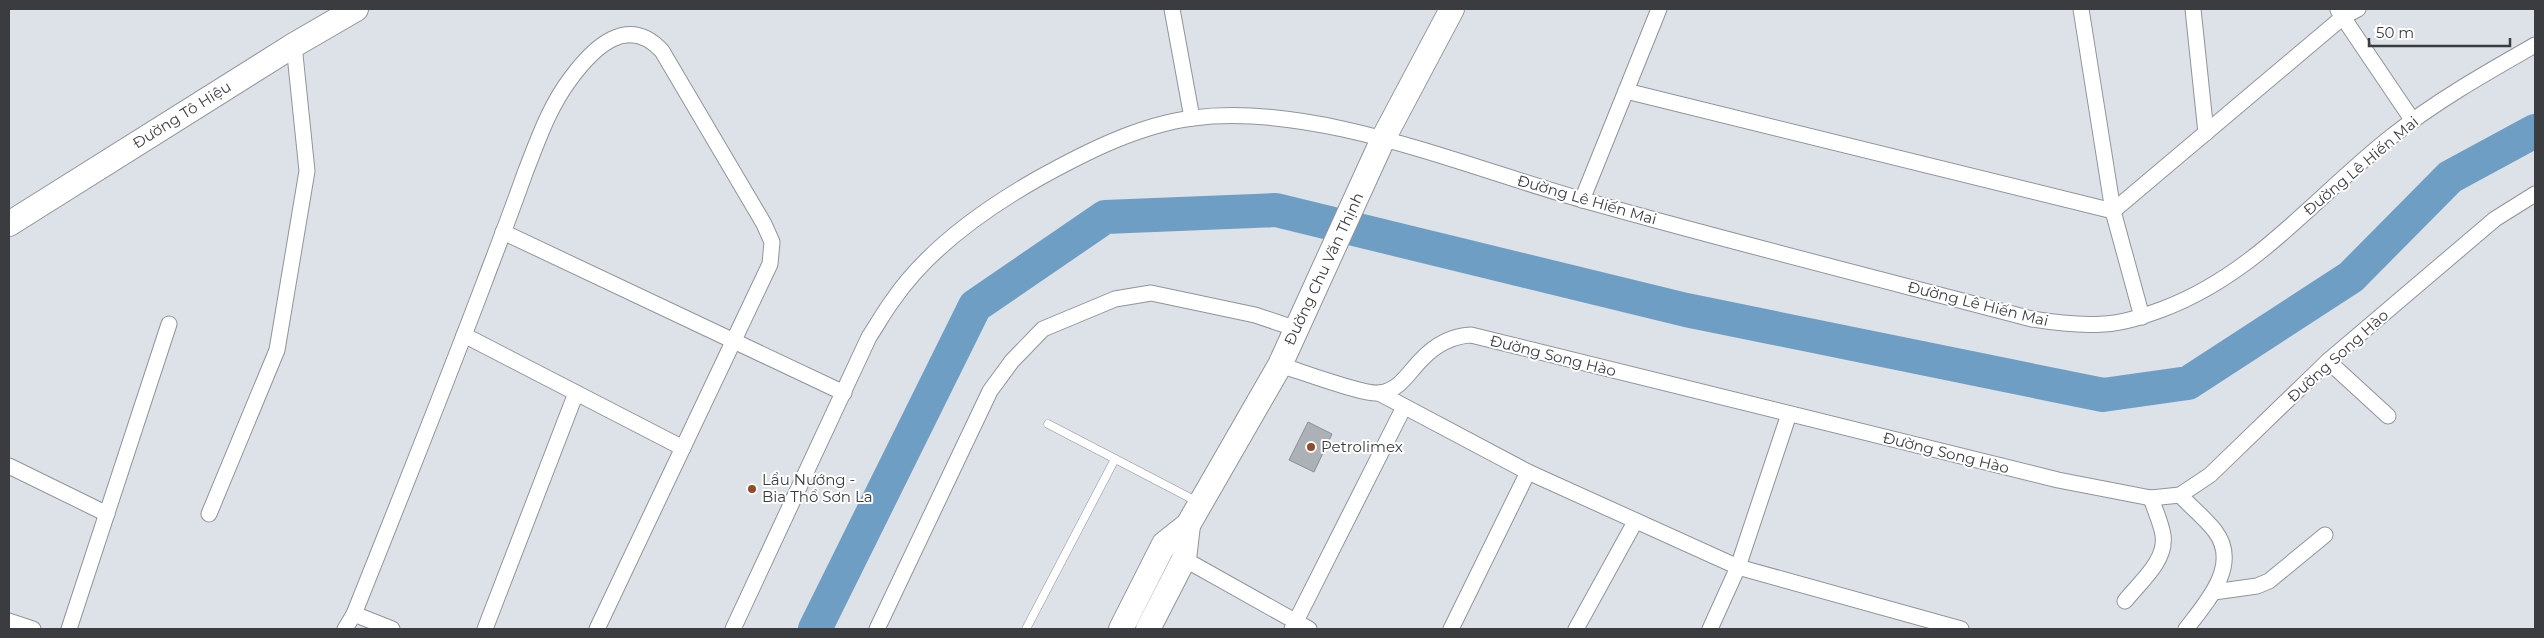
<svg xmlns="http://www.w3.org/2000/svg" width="2544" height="638" font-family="Montserrat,sans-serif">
	<rect width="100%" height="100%" fill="#dde2e9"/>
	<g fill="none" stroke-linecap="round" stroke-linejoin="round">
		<polyline stroke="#6f9ec5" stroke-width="34" points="815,629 975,306 1105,217 1276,210 1686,310 2103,395 2188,383 2351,277 2450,177 2535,131"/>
	</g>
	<polygon fill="#acb0b7" stroke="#8a8e95" points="1308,422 1332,434 1314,472 1289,460"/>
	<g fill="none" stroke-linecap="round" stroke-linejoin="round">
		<g stroke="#90949b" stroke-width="9">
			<g id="service">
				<polyline points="1048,424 1198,502"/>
				<polyline points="1026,629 1115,459"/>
			</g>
		</g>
		<g stroke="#90949b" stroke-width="17">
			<g id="minor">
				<polyline points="1172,9 1192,118"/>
				<polyline points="2081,9 2113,211 2142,317"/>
				<polyline points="2193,9 2206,133"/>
				<polyline points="2338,10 2413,121"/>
				<polyline points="1626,91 2113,211 2343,17 2358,9"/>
				<polyline points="1582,200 1659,9"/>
				<polyline points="503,232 844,393"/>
				<polyline points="464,335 683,448"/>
				<polyline points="2328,361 2388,416"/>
				<path d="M1280,365C1300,371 1363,395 1380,393C1400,390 1408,373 1421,360C1435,345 1451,336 1471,335L2058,480L2151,498L2180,495L2210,475L2328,361L2495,219L2535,194"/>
				<polyline points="1379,393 1528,472 1738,567 1961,629"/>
				<polyline points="9,466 107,514"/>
				<path d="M2180,495C2191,507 2205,518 2215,531C2241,565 2206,603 2186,629"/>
				<polyline points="209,514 277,350 307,171 294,45"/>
				<polyline points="1184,559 1309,629"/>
				<polyline points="2214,592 2257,586 2269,581 2325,535"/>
				<path d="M2125,601C2139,583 2167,561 2163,535C2161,523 2155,510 2151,498"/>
				<polyline points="354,614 392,629"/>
				<polyline points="9,621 33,629"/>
				<polyline points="69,629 169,324"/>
				<path d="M345,629L354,614C398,504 442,394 484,283C498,246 512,210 525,173C538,140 549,107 571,78C594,47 628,14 662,51L764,224L772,242L770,264L597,629"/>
				<polyline points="485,629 576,393"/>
				<path d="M733,629L869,337C877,325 884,312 893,300C928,249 986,208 1039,178C1086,152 1139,125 1193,118C1315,102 1466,167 1583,200C1732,242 1883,280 2032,319C2056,323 2080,326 2104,324C2124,323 2144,316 2163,309C2256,274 2315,197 2391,137C2436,101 2486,73 2535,45"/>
				<polyline points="877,629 990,391 1012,361 1043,329 1115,299 1151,293 1255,315 1297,329"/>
				<polyline points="1292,629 1404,407"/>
				<polyline points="1451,629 1528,472"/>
				<polyline points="1576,629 1635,522"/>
				<polyline points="1710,629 1738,567 1789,414"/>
			</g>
		</g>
		<g stroke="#90949b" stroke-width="26">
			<g id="primary">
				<polyline points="9,224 294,45 356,9"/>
				<polyline points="1121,629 1164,544 1188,525 1280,365 1383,139 1452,9"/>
				<polyline points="1148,629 1184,559 1188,525"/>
			</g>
		</g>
		<use href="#service" stroke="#fff" stroke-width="8"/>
		<use href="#minor" stroke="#fff" stroke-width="15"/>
		<use href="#primary" stroke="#fff" stroke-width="24"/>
	</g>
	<g fill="#924b27" stroke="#fff" stroke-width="2">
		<circle cx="1311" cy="447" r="5"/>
		<circle cx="752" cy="489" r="5"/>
	</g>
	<g text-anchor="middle" stroke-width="4" stroke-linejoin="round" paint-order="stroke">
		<g font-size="15" fill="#3b3c3f" stroke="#fff">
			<text transform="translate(182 115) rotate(-32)" y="5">Đường Tô Hiệu</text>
			<text transform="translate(2361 166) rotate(-40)" y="5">Đường Lê Hiến Mai</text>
			<text transform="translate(1587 200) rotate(16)" y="5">Đường Lê Hiến Mai</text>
			<text transform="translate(1324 269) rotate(-65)" y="5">Đường Chu Văn Thịnh</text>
			<text transform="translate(1978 304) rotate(14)" y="5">Đường Lê Hiến Mai</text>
			<text transform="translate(1553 356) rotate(14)" y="5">Đường Song Hào</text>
			<text transform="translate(2338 356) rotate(-42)" y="5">Đường Song Hào</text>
			<text transform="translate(1946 453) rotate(14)" y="5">Đường Song Hào</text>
		</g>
		<g font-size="15" fill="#3b3c3f" stroke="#fff" text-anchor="start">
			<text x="1321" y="452">Petrolimex</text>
			<text x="762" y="485">Lẩu Nướng -<tspan x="762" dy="17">Bia Thổ Sơn La</tspan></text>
		</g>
	</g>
	<rect width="2544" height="638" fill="none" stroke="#3b3c3f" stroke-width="20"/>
	<path d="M2369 38v8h141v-8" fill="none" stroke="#3b3c3f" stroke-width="2.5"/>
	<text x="2376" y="38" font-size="15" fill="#3b3c3f" stroke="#ffffff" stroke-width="4" paint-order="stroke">50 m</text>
</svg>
